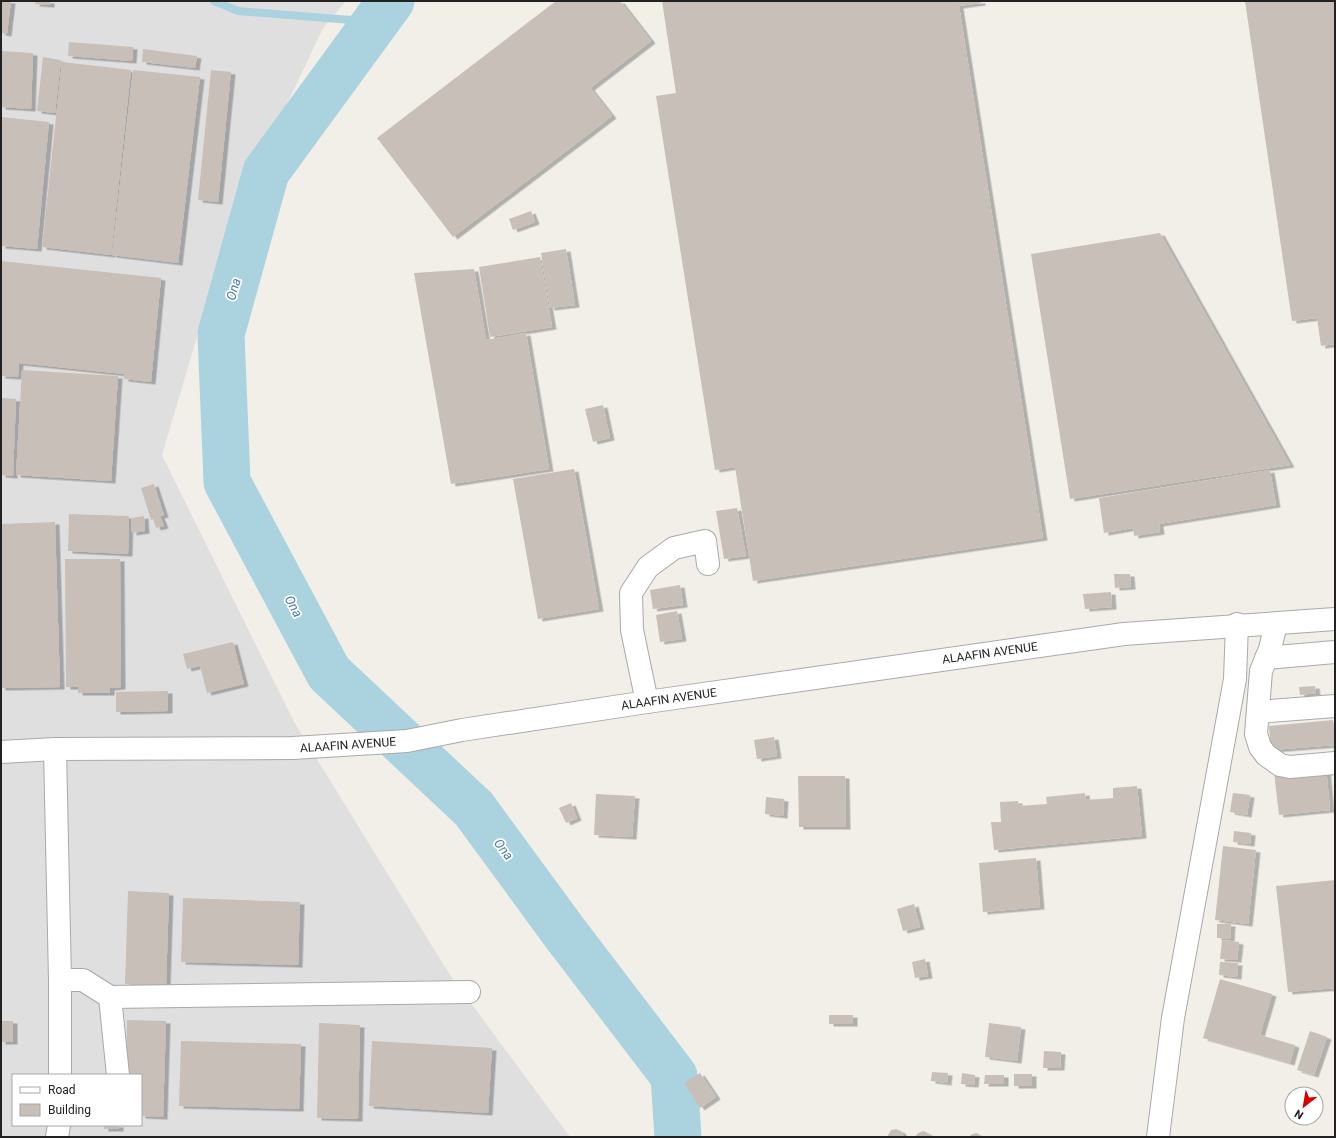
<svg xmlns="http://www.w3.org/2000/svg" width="1336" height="1138" font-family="Roboto,sans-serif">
	<defs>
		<filter id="shadow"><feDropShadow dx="4.5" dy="2.5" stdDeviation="0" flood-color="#0004"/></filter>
	</defs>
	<rect width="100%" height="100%" fill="#f2efe9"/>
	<path fill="#e0dfdf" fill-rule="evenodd" d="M1,1H346L323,28L230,225L162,455L294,722L450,975L570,1137H1ZM13,1075H141V1125H13Z"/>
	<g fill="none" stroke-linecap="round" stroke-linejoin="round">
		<polyline stroke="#aad3df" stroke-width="8" points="214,1 238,11 376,22"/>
		<polyline stroke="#aad3df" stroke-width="47" points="391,1 266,172 221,334 227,482 329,673 474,809 564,932 674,1076 678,1137"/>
	</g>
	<g fill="#c7bfb8" filter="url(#shadow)">
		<polygon points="1,1 11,1 7,34 1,33"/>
		<polygon points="36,1 50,1 50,5 35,4"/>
		<polygon points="556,1 620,1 651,41 590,88 612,116 453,237 377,138"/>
		<polygon points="662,1 981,1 981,3 959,6 1043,538 753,581 735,467 715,470 656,96 676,93"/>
		<polygon points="1245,1 1335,1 1335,344 1321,346 1317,318 1292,321"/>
		<polygon points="69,42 133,47 132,61 68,56"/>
		<polygon points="143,49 197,56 195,68 142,62"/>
		<polygon points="1,51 33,53 31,109 1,107"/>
		<polygon points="43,57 61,60 55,113 37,111"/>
		<polygon points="62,62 131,70 111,255 42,247"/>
		<polygon points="133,70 200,77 178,263 112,255"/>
		<polygon points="211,70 231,72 218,202 198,200"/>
		<polygon points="1,117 49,122 37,249 1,246"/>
		<polygon points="531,211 535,222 513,230 509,219"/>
		<polygon points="1160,233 1290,465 1070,499 1031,254"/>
		<polygon points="566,249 575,305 550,308 541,253"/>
		<polygon points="540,257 552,327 490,337 479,267"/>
		<polygon points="1,261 161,278 151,382 124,379 124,374 19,363 18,377 1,376"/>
		<polygon points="474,269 486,340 526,333 549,469 451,484 414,273"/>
		<polygon points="22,370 118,376 111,481 16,475"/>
		<polygon points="1,398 16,399 13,476 1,475"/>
		<polygon points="603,405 610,438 593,442 585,409"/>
		<polygon points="574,469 599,609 538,619 513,479"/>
		<polygon points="1270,470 1276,505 1159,524 1160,532 1134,536 1133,528 1104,533 1099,498"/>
		<polygon points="154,484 164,515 160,516 164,526 156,528 153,519 151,520 141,488"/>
		<polygon points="737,508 746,556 724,559 716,511"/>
		<polygon points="69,514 129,516 128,554 68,551"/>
		<polygon points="144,516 145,531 132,533 131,518"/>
		<polygon points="55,522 60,687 1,688 1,524"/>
		<polygon points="65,559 120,559 121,687 110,688 110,693 78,693 78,687 66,687"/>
		<polygon points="1114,574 1130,574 1131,587 1115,588"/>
		<polygon points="680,585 683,605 653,609 650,590"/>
		<polygon points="1111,592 1112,607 1085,609 1083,594"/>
		<polygon points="677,611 682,639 660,642 656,615"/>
		<polygon points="233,642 244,684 207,693 200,666 187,669 183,654"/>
		<polygon points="1315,686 1316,693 1300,695 1299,687"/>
		<polygon points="168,691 168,711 116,712 116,692"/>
		<polygon points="1333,720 1335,745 1271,750 1269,726"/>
		<polygon points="774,737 777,756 757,759 754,740"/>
		<polygon points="1326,767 1330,810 1279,815 1274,772"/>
		<polygon points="798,776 845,776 846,827 799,827"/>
		<polygon points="1137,786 1142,836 994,850 991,822 1001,822 1000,802 1018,801 1018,806 1047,804 1046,797 1085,793 1086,800 1113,798 1113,788"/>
		<polygon points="1233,793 1250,795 1247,815 1230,812"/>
		<polygon points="596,794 635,796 632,837 594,835"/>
		<polygon points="766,797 784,799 783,816 765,814"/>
		<polygon points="571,803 577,818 566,823 559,808"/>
		<polygon points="1234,831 1251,833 1250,844 1233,842"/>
		<polygon points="1223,846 1256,850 1248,924 1215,920"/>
		<polygon points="1036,858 1040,907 983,912 979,863"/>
		<polygon points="1335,880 1335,988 1288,992 1276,886"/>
		<polygon points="128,891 169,893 166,986 125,984"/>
		<polygon points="183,898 300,902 298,965 181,962"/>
		<polygon points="914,904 920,927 903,931 897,909"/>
		<polygon points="1217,924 1231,924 1230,939 1217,938"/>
		<polygon points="1222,940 1239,942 1237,960 1220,959"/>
		<polygon points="925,959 928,976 915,978 912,962"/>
		<polygon points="1220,962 1238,963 1237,977 1219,975"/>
		<polygon points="1220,979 1272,994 1260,1035 1295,1045 1290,1063 1203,1038"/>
		<rect x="829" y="1015" width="24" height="9"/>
		<polygon points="127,1020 166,1021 163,1117 141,1116 141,1075 126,1075"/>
		<rect x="1" y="1021" width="12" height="21"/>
		<polygon points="319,1023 360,1025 358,1119 317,1118"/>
		<polygon points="989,1023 1021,1027 1017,1061 985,1057"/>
		<polygon points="1310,1031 1327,1037 1314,1075 1297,1070"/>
		<polygon points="181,1041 301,1044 299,1109 179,1106"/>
		<polygon points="372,1041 492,1048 488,1113 369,1106"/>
		<polygon points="1044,1051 1061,1052 1060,1068 1043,1068"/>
		<polygon points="932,1072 948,1073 947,1083 931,1081"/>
		<polygon points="700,1073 716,1097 700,1108 684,1083"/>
		<polygon points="962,1073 975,1075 974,1085 961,1084"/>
		<rect x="1014" y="1074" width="18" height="12"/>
		<polygon points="985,1075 1004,1075 1004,1084 984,1084"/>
		<rect x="104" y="1125" width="15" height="4"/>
		<polygon points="896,1129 901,1131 904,1137 887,1137 891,1130"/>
		<polygon points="924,1131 929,1134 930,1137 915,1137 918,1133"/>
		<polygon points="977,1133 983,1137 969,1137 972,1134"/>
	</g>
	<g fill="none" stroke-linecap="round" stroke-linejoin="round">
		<g stroke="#a9a9a9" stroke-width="24">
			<g id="minor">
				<polyline points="1276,624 1270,649 1261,671 1256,734 1260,747 1266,755 1280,765 1290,767 1335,763"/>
				<polyline points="1266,658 1335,652"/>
				<polyline points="647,702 632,630 631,593 648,567 674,548 705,541 708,564"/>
				<polyline points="1258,712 1335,706"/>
				<polyline points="55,749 60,980 60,1075"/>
				<polyline points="1,752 55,749 293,748 407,741 462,730 647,702 1124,634 1335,619"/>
				<polyline points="60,980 83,980 110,997 469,992"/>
				<polyline points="110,997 118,1075"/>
				<polyline points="57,1137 59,1125"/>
				<polyline points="1158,1137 1173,1018 1235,679 1237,624"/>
			</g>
		</g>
		<use href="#minor" stroke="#fff" stroke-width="22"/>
	</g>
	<g text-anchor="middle" stroke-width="3.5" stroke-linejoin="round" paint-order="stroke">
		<g font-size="12" fill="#222" stroke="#fff">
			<text transform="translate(990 653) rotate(-8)" y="4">ALAAFIN AVENUE</text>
			<text transform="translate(669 699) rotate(-8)" y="4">ALAAFIN AVENUE</text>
			<text transform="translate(348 745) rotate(-4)" y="4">ALAAFIN AVENUE</text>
		</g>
		<g font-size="13" font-style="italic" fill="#4a7aab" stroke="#fff">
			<text transform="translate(233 289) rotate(-74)" y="5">Ona</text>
			<text transform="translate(294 606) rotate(62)" y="5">Ona</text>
			<text transform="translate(504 849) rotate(53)" y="5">Ona</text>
		</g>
	</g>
	<rect width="1336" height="1138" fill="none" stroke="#222222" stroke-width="4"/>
	<rect x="12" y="1074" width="130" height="52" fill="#ffffff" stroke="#a7a7a7"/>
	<rect x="20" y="1087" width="20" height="6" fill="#ffffff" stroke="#a7a7a7"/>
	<text x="48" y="1094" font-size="12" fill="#222222">Road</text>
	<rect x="20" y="1104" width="20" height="12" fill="#c7bfb8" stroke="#a7a7a7"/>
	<text x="48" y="1114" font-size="12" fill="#222222">Building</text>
	<g transform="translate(1304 1106) rotate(211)"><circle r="19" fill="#ffffff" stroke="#a7a7a7"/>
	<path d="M0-3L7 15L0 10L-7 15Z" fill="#d40000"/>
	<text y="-6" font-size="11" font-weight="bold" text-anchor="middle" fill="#222222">N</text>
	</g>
</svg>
